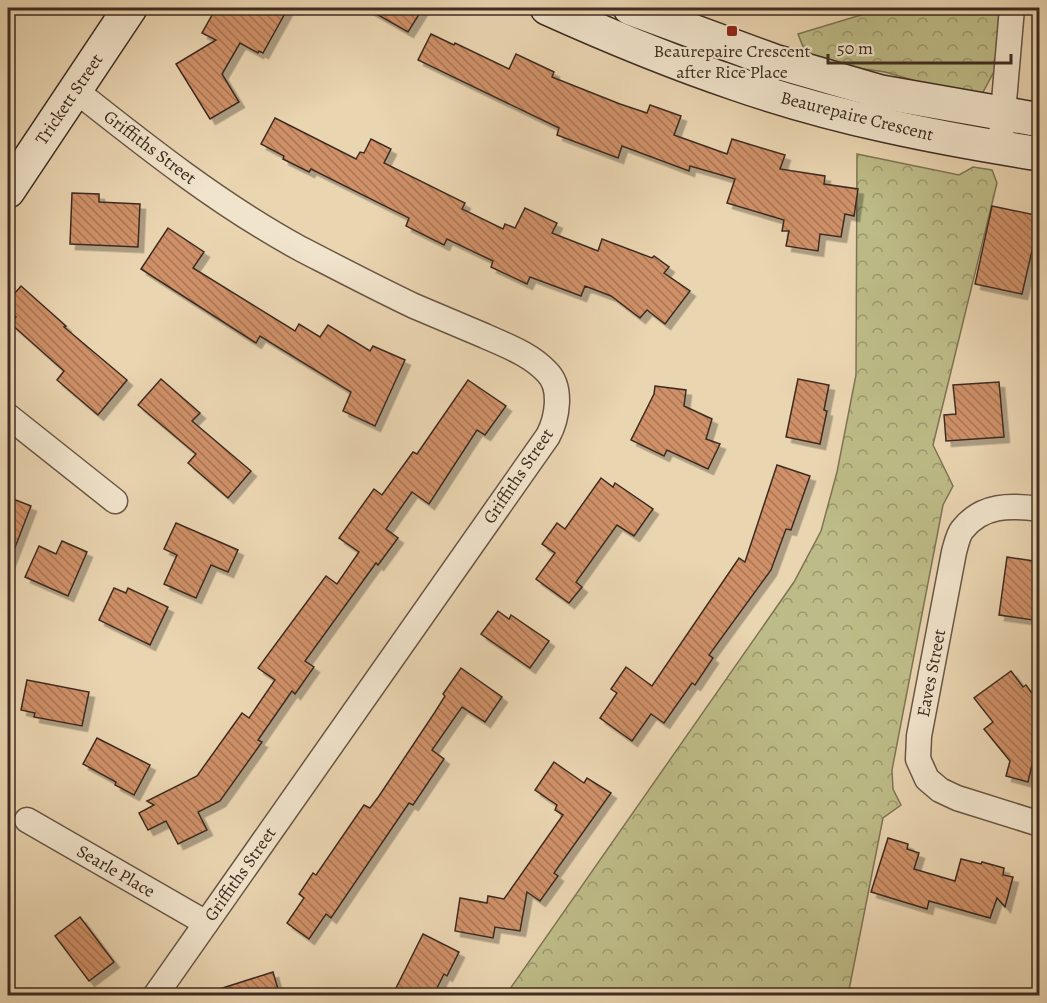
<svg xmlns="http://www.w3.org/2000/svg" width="1047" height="1003" font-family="Alegreya,serif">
	<defs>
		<pattern id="forest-crowns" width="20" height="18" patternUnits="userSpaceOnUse" patternTransform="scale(1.5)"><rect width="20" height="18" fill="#bdbb87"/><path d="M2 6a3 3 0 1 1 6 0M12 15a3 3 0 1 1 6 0" fill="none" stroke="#9b986e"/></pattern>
		<pattern id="building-back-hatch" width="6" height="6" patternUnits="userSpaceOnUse" patternTransform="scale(1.5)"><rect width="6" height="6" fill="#cf9067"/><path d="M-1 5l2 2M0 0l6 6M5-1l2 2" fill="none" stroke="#a97654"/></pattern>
		<filter id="shadow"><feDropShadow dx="5.5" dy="5.5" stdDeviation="0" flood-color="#0004"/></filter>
	</defs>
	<rect width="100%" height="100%" fill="#ead5b1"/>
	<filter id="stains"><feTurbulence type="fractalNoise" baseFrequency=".00333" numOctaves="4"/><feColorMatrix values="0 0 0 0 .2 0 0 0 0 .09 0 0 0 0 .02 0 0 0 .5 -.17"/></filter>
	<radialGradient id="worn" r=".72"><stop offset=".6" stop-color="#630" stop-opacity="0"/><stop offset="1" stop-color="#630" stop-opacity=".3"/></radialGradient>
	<g fill="url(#forest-crowns)" stroke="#7e7454" stroke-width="1.5">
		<polygon points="884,8 1002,8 997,66 982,94 940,88 885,72 837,65 805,52 798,34"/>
		<polygon points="857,154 959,175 973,167 992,170 997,183 933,445 953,486 943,505 892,770 893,789 901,805 883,818 848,995 505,996 794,582 821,531 837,472 856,375"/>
	</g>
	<g fill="url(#building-back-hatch)" stroke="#3e2c21" stroke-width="1.5" filter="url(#shadow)">
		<polygon points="216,8 288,8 263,53 259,51 258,53 240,43 222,74 239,102 210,119 176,64 216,40 202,33"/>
		<polygon points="366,8 423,8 408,32"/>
		<polygon points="431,34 454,45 455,43 509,69 516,54 554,72 552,77 620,104 647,113 650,105 681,116 674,135 727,154 732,139 785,155 780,169 825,176 824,184 858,189 854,216 845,214 841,237 820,234 818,251 786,246 789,231 782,231 784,220 727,203 735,179 690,166 689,171 622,146 618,158 557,135 559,128 418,60"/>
		<polygon points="275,118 356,159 360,152 364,153 371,139 391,149 384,163 465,203 462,209 503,229 505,224 515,228 525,208 557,223 552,233 598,251 602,239 652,258 654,256 669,267 664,273 690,291 665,324 647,310 640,318 611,296 585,286 581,296 530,277 527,284 491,267 493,261 447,239 444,245 406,226 409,218 311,169 309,172 283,159 284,156 261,144"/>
		<polygon points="72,193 99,194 99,202 140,204 138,247 70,244"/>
		<polygon points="992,206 1040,216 1022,294 975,284"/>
		<polygon points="168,228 204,252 193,268 295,331 299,324 320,337 328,325 370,351 373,346 405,360 375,426 343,411 351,392 260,336 256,343 141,269"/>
		<polygon points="21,286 66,326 64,327 127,380 98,415 57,380 64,371 10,323 16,317 8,310 8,301"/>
		<polygon points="161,379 200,413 192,421 251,471 228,498 188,463 196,454 138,405"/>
		<polygon points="798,379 829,385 824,410 827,411 820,444 786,437"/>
		<polygon points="468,380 506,406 485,435 477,430 429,504 412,492 386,529 398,538 378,565 376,563 305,661 314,667 295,694 292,691 258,740 262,742 220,801 198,812 207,830 178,844 166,821 148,830 139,813 154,805 147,801 197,776 242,713 249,718 275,680 258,668 326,576 337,584 359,552 339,538 374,489 382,495 413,452 417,454"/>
		<polygon points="999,382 1004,437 946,441 944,415 956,414 953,385"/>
		<polygon points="655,386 686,390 684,406 712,419 706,439 720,444 708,469 667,450 664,456 631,440 654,394"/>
		<polygon points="777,465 810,476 791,530 786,529 771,570 709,655 713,658 695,685 692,683 664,723 651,714 632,741 600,718 617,693 611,689 626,667 652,686 739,558 745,562"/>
		<polygon points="601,478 613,487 615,483 653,509 634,536 617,525 576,582 582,587 569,603 536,579 555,553 542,544 557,523 565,529"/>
		<polygon points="8,497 31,506 9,563 8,562"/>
		<polygon points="176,523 238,550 228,572 211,565 196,598 164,584 177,555 164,549"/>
		<polygon points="62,541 87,552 68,596 25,577 39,546 56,554"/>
		<polygon points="1007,557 1040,562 1033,620 999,615"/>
		<polygon points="114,588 126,593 128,588 168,607 150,645 99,620"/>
		<polygon points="498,611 509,619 511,615 549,641 530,668 481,634"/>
		<polygon points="461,668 502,697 485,722 462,707 432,750 444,759 413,805 409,803 331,918 326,914 309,939 287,923 304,898 299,894 313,873 316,875 364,805 370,808 379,796 435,712 445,696 443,694"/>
		<polygon points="1011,671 1023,687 1026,685 1039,703 1039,735 1028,782 1006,776 1010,761 984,729 993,722 974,698"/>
		<polygon points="27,680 89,692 82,726 34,717 35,713 21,710"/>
		<polygon points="97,738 150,765 134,795 115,785 116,782 83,764"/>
		<polygon points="554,762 584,783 587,778 611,793 554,873 558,876 540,901 527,892 520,931 495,927 493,938 455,931 460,898 487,903 488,896 504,899 563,815 555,810 557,805 535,790"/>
		<polygon points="888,838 908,844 907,849 919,853 914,869 955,881 961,859 981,864 982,862 1004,868 1003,875 1013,877 1005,907 997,898 990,918 929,901 927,909 871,892"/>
		<polygon points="80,917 114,962 89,981 55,936"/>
		<polygon points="423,934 459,952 447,976 444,974 433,996 392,996"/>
		<polygon points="273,972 280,996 214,996 213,991"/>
	</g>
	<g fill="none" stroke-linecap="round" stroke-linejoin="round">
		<g stroke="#695645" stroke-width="27">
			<g id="street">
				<path d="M75,90C147,147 220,205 301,249C338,268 376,288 414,306C438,316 461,326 485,336C507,346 530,354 547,372C563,388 557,419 548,436L155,996"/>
				<polyline points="1000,148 1012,8"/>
				<polyline points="8,416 115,501"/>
				<path d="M1040,509C1011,505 982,504 962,530C958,535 956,545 954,552L919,736L918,759L927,779L940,790L957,798L1040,824"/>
				<polyline points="27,820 206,923"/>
			</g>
		</g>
		<g stroke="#3e2c21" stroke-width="36">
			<g id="secondary">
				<path d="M547,8C609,36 672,62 737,84C835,118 937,138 1040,154"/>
				<polyline points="630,8 774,61 881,92 1040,120"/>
				<polyline points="8,191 130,8"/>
			</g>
		</g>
		<use href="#street" stroke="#f1e4cc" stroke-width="24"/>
		<use href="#secondary" stroke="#f1e4cc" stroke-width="33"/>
	</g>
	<rect fill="#8f2418" stroke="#f1e4cc" stroke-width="2" x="726" y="25" width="12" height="12" rx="3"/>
	<g text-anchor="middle" stroke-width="4.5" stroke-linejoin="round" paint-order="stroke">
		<g font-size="18" fill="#3e2c21" stroke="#f1e4cc">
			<text x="732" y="57">Beaurepaire Crescent<tspan x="732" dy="21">after Rice Place</tspan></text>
		</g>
		<g font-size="18" fill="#3e2c21" stroke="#f1e4cc">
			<text transform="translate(69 99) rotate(-56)" y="6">Trickett Street</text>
			<text transform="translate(857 116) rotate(14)" y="6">Beaurepaire Crescent</text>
			<text transform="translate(150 147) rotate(37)" y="6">Griffiths Street</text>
			<text transform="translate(518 476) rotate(-56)" y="6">Griffiths Street</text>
			<text transform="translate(931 673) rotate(-79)" y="6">Eaves Street</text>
			<text transform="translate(116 871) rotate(30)" y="6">Searle Place</text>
			<text transform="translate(240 874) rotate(-55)" y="6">Griffiths Street</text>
		</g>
	</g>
	<rect width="1047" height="1003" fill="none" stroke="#ead5b1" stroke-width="30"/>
	<rect x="9" y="9" width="1029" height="985" fill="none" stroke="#3e2c21" stroke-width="3"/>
	<rect x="15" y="15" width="1017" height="973" fill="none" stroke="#3e2c21" stroke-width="1.5"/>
	<path d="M828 54v9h183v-9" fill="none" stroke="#3e2c21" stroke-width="3"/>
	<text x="837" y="54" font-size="18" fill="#3e2c21" stroke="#f1e4cc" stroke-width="4.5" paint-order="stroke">50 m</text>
	<rect width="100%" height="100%" filter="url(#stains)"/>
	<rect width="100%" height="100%" fill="url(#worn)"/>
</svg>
